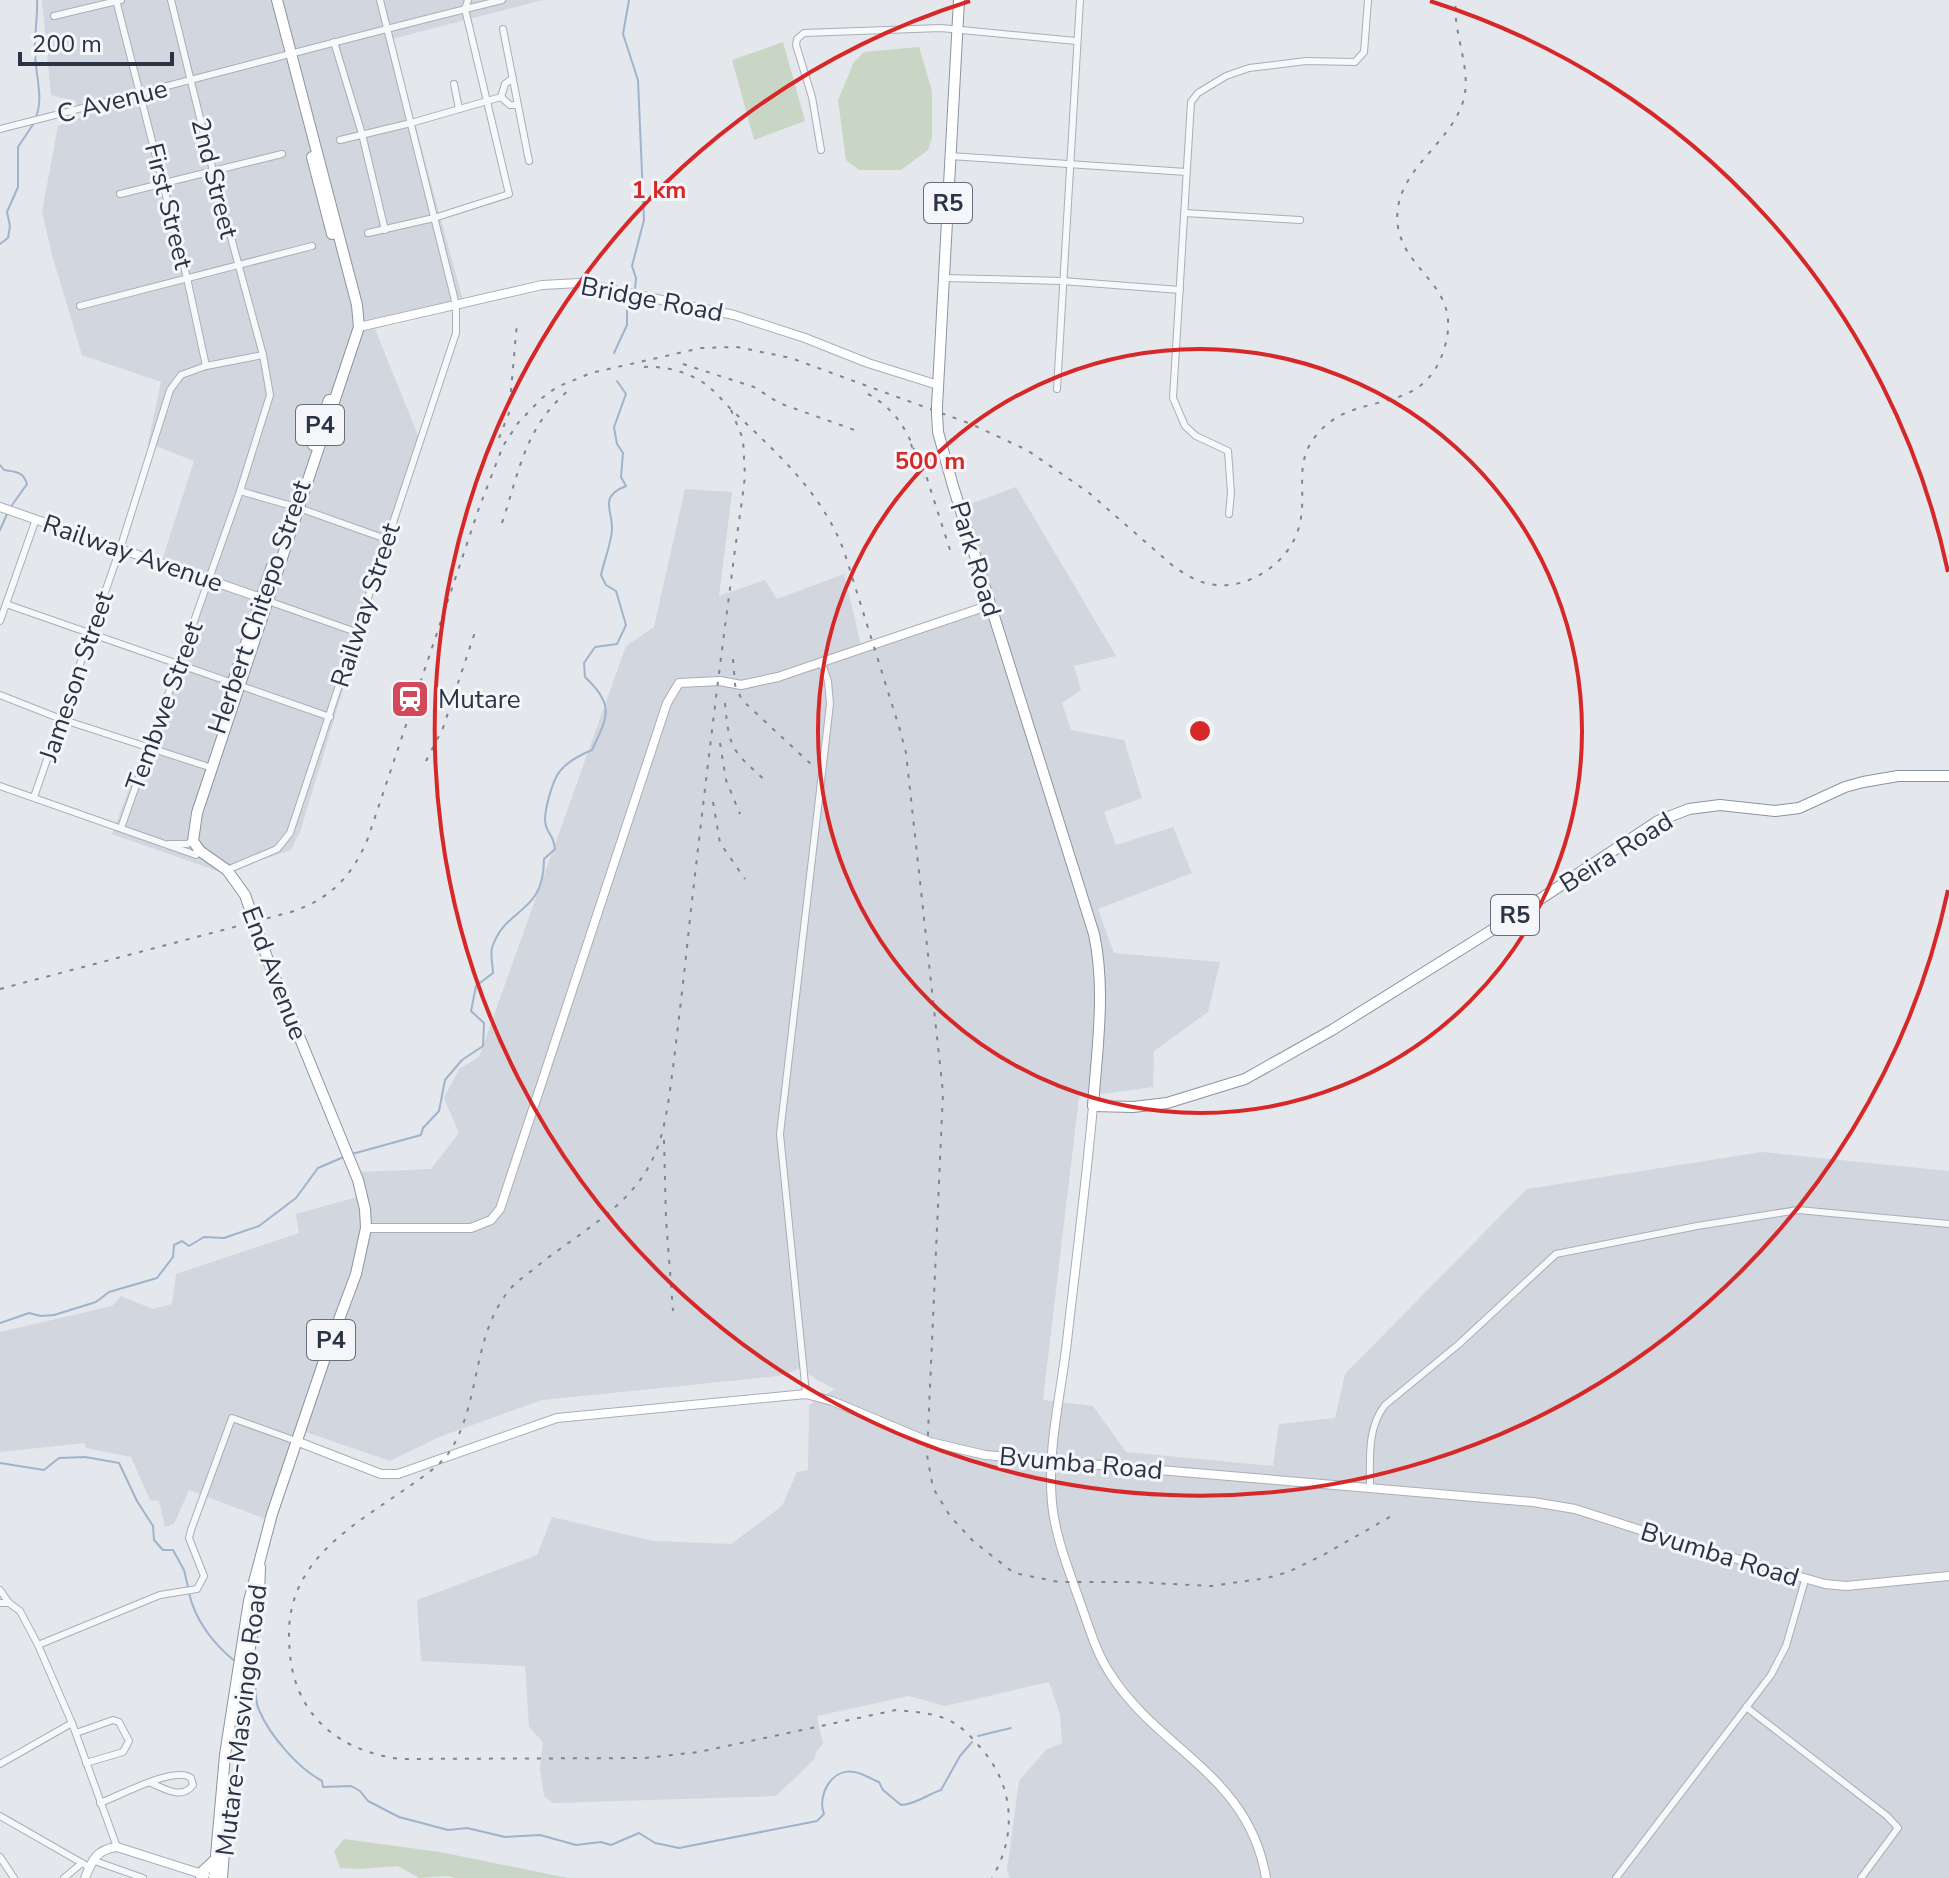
<svg xmlns="http://www.w3.org/2000/svg" width="1949" height="1878" font-family="'Nunito Sans',sans-serif">
	<rect width="100%" height="100%" fill="#e4e7ec"/>
	<g fill="#d2d6de">
		<polygon points="42,0 543,0 392,39 464,304 375,329 419,438 301,829 291,850 223,873 112,834 210,576 163,557 194,461 148,443 161,382 82,355 52,255 42,212 58,126 82,117 75,101 51,95"/>
		<polygon points="1016,487 1116,656 1074,666 1081,690 1062,703 1071,730 1124,740 1142,798 1104,812 1116,845 1173,827 1192,873 1098,909 1114,953 1220,962 1208,1012 1154,1051 1153,1087 1079,1097 1043,1400 1093,1406 1126,1452 1273,1466 1279,1424 1335,1418 1345,1374 1527,1189 1762,1152 1949,1171 1949,1878 1010,1878 1007,1870 1019,1781 1046,1750 1062,1743 1060,1714 1049,1682 945,1706 909,1696 817,1716 823,1744 816,1752 815,1759 776,1796 553,1803 544,1796 540,1769 543,1742 529,1727 525,1666 421,1661 417,1600 537,1555 552,1517 653,1541 731,1544 782,1506 797,1472 808,1470 809,1405 835,1389 817,1380 802,1368 778,1376 542,1400 439,1437 390,1461 303,1431 266,1519 189,1490 174,1524 165,1527 159,1501 150,1500 131,1457 86,1448 84,1443 0,1452 0,1332 112,1306 121,1296 153,1309 172,1304 176,1274 299,1233 296,1214 364,1195 361,1172 431,1169 459,1133 444,1098 459,1069 479,1057 626,646 654,627 685,489 732,492 719,596 765,580 777,599 844,574 861,645 992,603 965,506"/>
	</g>
	<g fill="#c9d6c5">
		<polygon points="783,42 805,121 754,140 732,60"/>
		<polygon points="919,47 932,91 932,138 928,150 901,170 859,170 846,160 838,100 854,62 864,52"/>
		<polygon points="344,1839 440,1852 568,1878 455,1878 448,1876 419,1878 398,1866 359,1869 340,1868 334,1851"/>
	</g>
	<g fill="none" stroke-linecap="round" stroke-linejoin="round">
		<g stroke="#9fb4cc" stroke-width="2">
			<polyline points="629,0 623,34 638,80 644,220 632,266 636,278 635,290"/>
			<path d="M36,117C44,97 35,74 35,52C34,35 38,18 37,0"/>
			<polyline points="0,244 8,238 10,226 7,212 18,187 18,147 34,123"/>
			<polyline points="614,353 627,325 627,307 634,296"/>
			<path d="M0,465L4,470C15,472 23,471 27,484L10,508"/>
			<polyline points="0,530 7,514"/>
			<path d="M352,1154L421,1135L423,1128L439,1111L445,1080L462,1060L483,1046L484,1023L471,1011L476,986L493,973C493,966 490,955 492,948C505,906 544,916 544,859L555,849C553,834 549,836 546,826C542,815 553,779 560,771C568,761 580,755 592,750C608,716 615,705 585,677L584,663L595,647L617,644L626,625L616,591L606,585L601,575C604,561 611,544 612,530C613,510 598,497 626,486L621,477L623,453L617,444L614,427L626,394L617,381"/>
			<polyline points="0,1323 29,1313 41,1316 54,1315 96,1302 109,1292 157,1278 173,1257 174,1245 182,1241 189,1246 204,1237 224,1238 259,1226 296,1198 318,1168 346,1156"/>
			<polyline points="0,1463 44,1470 59,1458 85,1457 119,1463 137,1501 153,1526 154,1540 163,1550 173,1550 184,1570 188,1587"/>
			<path d="M189,1593C195,1620 214,1645 236,1662"/>
			<path d="M250,1674C259,1684 253,1698 259,1710C270,1736 298,1768 322,1781L323,1787L351,1786L360,1791L368,1801L399,1817L448,1830L467,1828L505,1837L540,1835L576,1845L601,1842L611,1845L639,1833L655,1843L679,1848L817,1821L824,1814C817,1796 831,1768 854,1772C862,1773 871,1779 879,1782L883,1790L901,1805C917,1804 926,1795 941,1790L960,1756L972,1742"/>
			<polyline points="978,1736 1011,1728"/>
		</g>
		<g stroke="#a9aeb7" stroke-width="8">
			<g id="street">
				<polyline points="116,0 187,278 206,366"/>
				<polyline points="54,16 121,0"/>
				<polyline points="503,29 529,161"/>
				<polyline points="334,42 362,134 385,230"/>
				<polyline points="513,78 505,84 501,97 510,105 517,105"/>
				<polyline points="454,84 459,109"/>
				<path d="M0,129C168,87 334,41 502,0"/>
				<polyline points="340,140 411,123 501,97"/>
				<polyline points="821,150 812,97 796,45 797,39 804,33 941,28 1076,41"/>
				<polyline points="950,156 1186,172"/>
				<polyline points="120,194 282,154"/>
				<polyline points="1185,213 1300,220"/>
				<polyline points="368,233 434,218 509,194 465,9 468,0"/>
				<polyline points="945,278 1062,281 1180,290"/>
				<polyline points="80,306 312,246"/>
				<polyline points="1057,389 1080,0"/>
				<polyline points="240,491 299,508 386,539"/>
				<polyline points="1229,514 1231,493 1228,451 1196,436 1185,426 1173,398 1191,102 1198,93 1226,76 1249,68 1306,61 1355,62 1364,52 1368,0"/>
				<polyline points="268,601 356,632"/>
				<polyline points="6,604 330,717"/>
				<polyline points="0,621 36,519"/>
				<polyline points="0,695 61,719 206,766"/>
				<polyline points="0,786 196,855"/>
				<polyline points="34,797 120,549 170,390 181,375 206,366 263,355"/>
				<polyline points="121,828 240,491 270,395 263,355 213,171 171,0"/>
				<polyline points="169,844 187,844 193,841"/>
				<polyline points="227,870 277,849 290,833 456,333 456,305 380,0"/>
				<polyline points="806,1394 780,1134 830,704 828,681 821,661"/>
				<path d="M1370,1487C1370,1458 1367,1428 1385,1405L1459,1344L1556,1254L1697,1226L1798,1210L1949,1224"/>
				<polyline points="0,1590 9,1603"/>
				<polyline points="0,1603 9,1603 20,1611 38,1645 72,1723 117,1847"/>
				<polyline points="38,1645 160,1595 197,1589 204,1576 189,1538 191,1530 232,1418 296,1441"/>
				<polyline points="1746,1707 1887,1816 1898,1828 1861,1878"/>
				<polyline points="76,1733 113,1720 119,1722 129,1741 123,1752 86,1763"/>
				<polyline points="0,1764 72,1723"/>
				<path d="M100,1803C119,1796 176,1765 191,1778L193,1785C182,1800 165,1789 151,1783"/>
				<polyline points="0,1816 89,1867"/>
				<polyline points="0,1857 14,1878"/>
				<polyline points="92,1860 143,1878"/>
				<polyline points="64,1878 82,1863"/>
				<polyline points="1616,1878 1771,1675 1786,1646 1805,1580"/>
			</g>
		</g>
		<g stroke="#a9aeb7" stroke-width="10">
			<g id="secondary">
				<polyline points="359,327 542,285 580,283 734,315 805,338 868,363 938,385"/>
				<polyline points="0,507 264,599"/>
				<path d="M1093,1106C1086,1184 1076,1262 1067,1341C1061,1395 1047,1448 1052,1503C1055,1536 1069,1571 1080,1602C1089,1627 1096,1653 1111,1675C1160,1751 1249,1775 1266,1878"/>
				<polyline points="366,1228 471,1228 491,1220 500,1209 667,703 679,683 720,681 741,685 778,677 990,605"/>
				<polyline points="296,1441 381,1474 398,1474 557,1418 806,1394 832,1401 930,1442 985,1455 1533,1502 1575,1509 1681,1543 1825,1584 1846,1586 1949,1576"/>
				<path d="M85,1878C92,1860 97,1849 117,1847L205,1875"/>
			</g>
		</g>
		<g stroke="#8b94a3" stroke-width="12">
			<g id="highway">
				<polyline points="312,157 332,234"/>
				<polyline points="937,406 959,0"/>
				<path d="M937,413L938,432L953,486L1094,934C1106,990 1097,1049 1093,1106L1133,1107L1167,1103L1245,1079L1332,1030L1513,917L1658,821L1689,809L1720,805L1775,811L1799,808L1845,787L1863,782L1898,776H1949"/>
				<polyline points="313,445 329,400"/>
				<polyline points="230,691 272,566"/>
				<polyline points="237,1721 259,1596 260,1567"/>
				<polyline points="203,1878 200,1874 215,1860"/>
				<polyline points="214,1878 225,1755 249,1601 272,1514 328,1349 356,1274 366,1228 365,1209 358,1180 269,963 245,895 227,870 200,851 193,841 197,813 359,327 357,305 277,0"/>
				<polyline points="222,1878 224,1852"/>
			</g>
		</g>
		<use href="#street" stroke="#f7f8fa" stroke-width="6"/>
		<use href="#secondary" stroke="#fff" stroke-width="8"/>
		<use href="#highway" stroke="#fff" stroke-width="10"/>
		<g stroke="#7d8696" stroke-width="2" stroke-dasharray="4 8" stroke-linecap="butt">
			<polyline points="683,364 754,387 779,403 860,432"/>
			<path d="M644,367C662,366 681,370 697,379C713,387 722,401 734,412C778,454 822,493 844,551L900,730L906,753L943,1092L927,1455L933,1488L950,1516L973,1541L1014,1573L1059,1582H1134L1211,1586L1267,1578L1288,1572L1325,1554L1395,1514"/>
			<path d="M868,394C892,407 906,427 915,452"/>
			<path d="M731,410L743,439L745,476C741,511 735,546 731,581C716,693 703,805 690,918C685,968 679,1018 673,1068C669,1097 666,1129 654,1156C632,1207 576,1234 535,1268C525,1276 514,1283 507,1293C471,1340 481,1406 448,1454C437,1468 421,1478 407,1488C354,1525 290,1559 289,1632C289,1653 291,1672 299,1691C317,1733 356,1753 400,1759L645,1758L699,1752L896,1710C913,1712 930,1712 946,1719C959,1724 970,1735 979,1746C1014,1784 1018,1834 992,1878"/>
			<polyline points="499,438 509,413 517,323"/>
			<polyline points="911,444 924,478"/>
			<polyline points="923,466 950,550"/>
			<path d="M502,523C519,472 525,427 568,391"/>
			<polyline points="733,659 735,685 742,700 814,767"/>
			<path d="M725,703C729,751 733,751 768,783"/>
			<polyline points="720,743 726,780 740,814"/>
			<polyline points="426,761 443,728 476,629"/>
			<polyline points="713,802 720,843 745,879"/>
			<path d="M0,989L291,912C330,899 352,877 368,838L479,508L503,446L518,423L542,398L557,387L591,373L701,348L737,347L791,358L971,424L1027,450L1088,492L1173,566C1186,575 1200,584 1217,585C1252,588 1290,561 1299,527C1309,490 1290,462 1321,430C1360,389 1425,418 1445,346C1462,286 1406,274 1398,227C1390,173 1448,148 1463,102C1473,69 1452,34 1456,0"/>
			<polyline points="664,1140 666,1219 673,1311"/>
		</g>
		<g stroke="#8b94a3" stroke-width="12" stroke-linecap="butt">
			<polyline id="highway-bridge" points="937,413 937,406"/>
		</g>
		<use href="#highway-bridge" stroke="#fff" stroke-width="10"/>
	</g>
	<g fill="none" stroke="#d62828" stroke-width="4">
		<circle cx="1200" cy="731" r="382"/>
		<path d="M1948 890A765 765 0 1 1 970 1M1430 1A765 765 0 0 1 1948 572"/>
	</g>
	<defs>
		<g id="station-square" transform="scale(2)"><rect x="-9" y="-9" width="18" height="18" rx="4" fill="#d1495b" stroke="#f4f6f9"/><path d="M-3-6H3Q5-6 5-4V2Q5 4 3 4L4.5 6H3L1.5 4h-3L-3 6H-4.5L-3 4Q-5 4-5 2V-4Q-5-6-3-6ZM-3.5-4v3h7v-3ZM-3.5 1v1.5H-2V1ZM2 1v1.5H3.5V1Z" fill="#fff"/></g>
	</defs>
	<g fill-rule="evenodd">
		<use href="#station-square" x="410" y="699"/>
	</g>
	<g text-anchor="middle" stroke-width="6" stroke-linejoin="round" paint-order="stroke">
		<g fill="#f4f6f9" stroke="#676e7b" stroke-width="2">
			<rect x="924" y="183" width="48" height="40" rx="6"/>
			<rect x="296" y="405" width="48" height="40" rx="6"/>
			<rect x="1491" y="895" width="48" height="40" rx="6"/>
			<rect x="307" y="1320" width="48" height="40" rx="6"/>
		</g>
		<g font-size="24" font-weight="bold" fill="#2b3445">
			<text x="948" y="211">R5</text>
			<text x="320" y="433">P4</text>
			<text x="1515" y="923">R5</text>
			<text x="331" y="1348">P4</text>
		</g>
		<g font-size="26" fill="#2b3445" stroke="#f4f6f9">
			<text transform="translate(112 101) rotate(-14)" y="9">C Avenue</text>
			<text transform="translate(215 178) rotate(76)" y="9">2nd Street</text>
			<text transform="translate(169 206) rotate(76)" y="9">First Street</text>
			<text transform="translate(652 299) rotate(11)" y="9">Bridge Road</text>
			<text transform="translate(133 553) rotate(19)" y="9">Railway Avenue</text>
			<text transform="translate(976 559) rotate(73)" y="9">Park Road</text>
			<text transform="translate(365 605) rotate(-72)" y="9">Railway Street</text>
			<text transform="translate(259 607) rotate(-71)" y="9">Herbert Chitepo Street</text>
			<text transform="translate(76 676) rotate(-71)" y="9">Jameson Street</text>
			<text transform="translate(164 706) rotate(-70)" y="9">Tembwe Street</text>
			<text transform="translate(1616 852) rotate(-32)" y="9">Beira Road</text>
			<text transform="translate(275 973) rotate(69)" y="9">End Avenue</text>
			<text transform="translate(1081 1463) rotate(5)" y="9">Bvumba Road</text>
			<text transform="translate(1720 1554) rotate(17)" y="9">Bvumba Road</text>
			<text transform="translate(241 1720) rotate(-83)" y="9">Mutare-Masvingo Road</text>
		</g>
		<g font-size="26" fill="#2b3445" stroke="#f4f6f9" text-anchor="start">
			<text x="438" y="708">Mutare</text>
		</g>
	</g>
	<circle cx="1200" cy="731" r="12" fill="#d62828" stroke="#f4f6f9" stroke-width="4"/>
	<g font-size="24" text-anchor="middle" font-weight="bold" fill="#d62828" stroke="#f4f6f9" stroke-width="6" stroke-linejoin="round" paint-order="stroke">
		<text x="659" y="198">1 km</text>
		<text x="930" y="469">500 m</text>
	</g>
	<path d="M20 52v12h152v-12" fill="none" stroke="#2b3445" stroke-width="4"/>
	<text x="32" y="52" font-size="24" fill="#2b3445" stroke="#f4f6f9" stroke-width="6" paint-order="stroke">200 m</text>
</svg>
